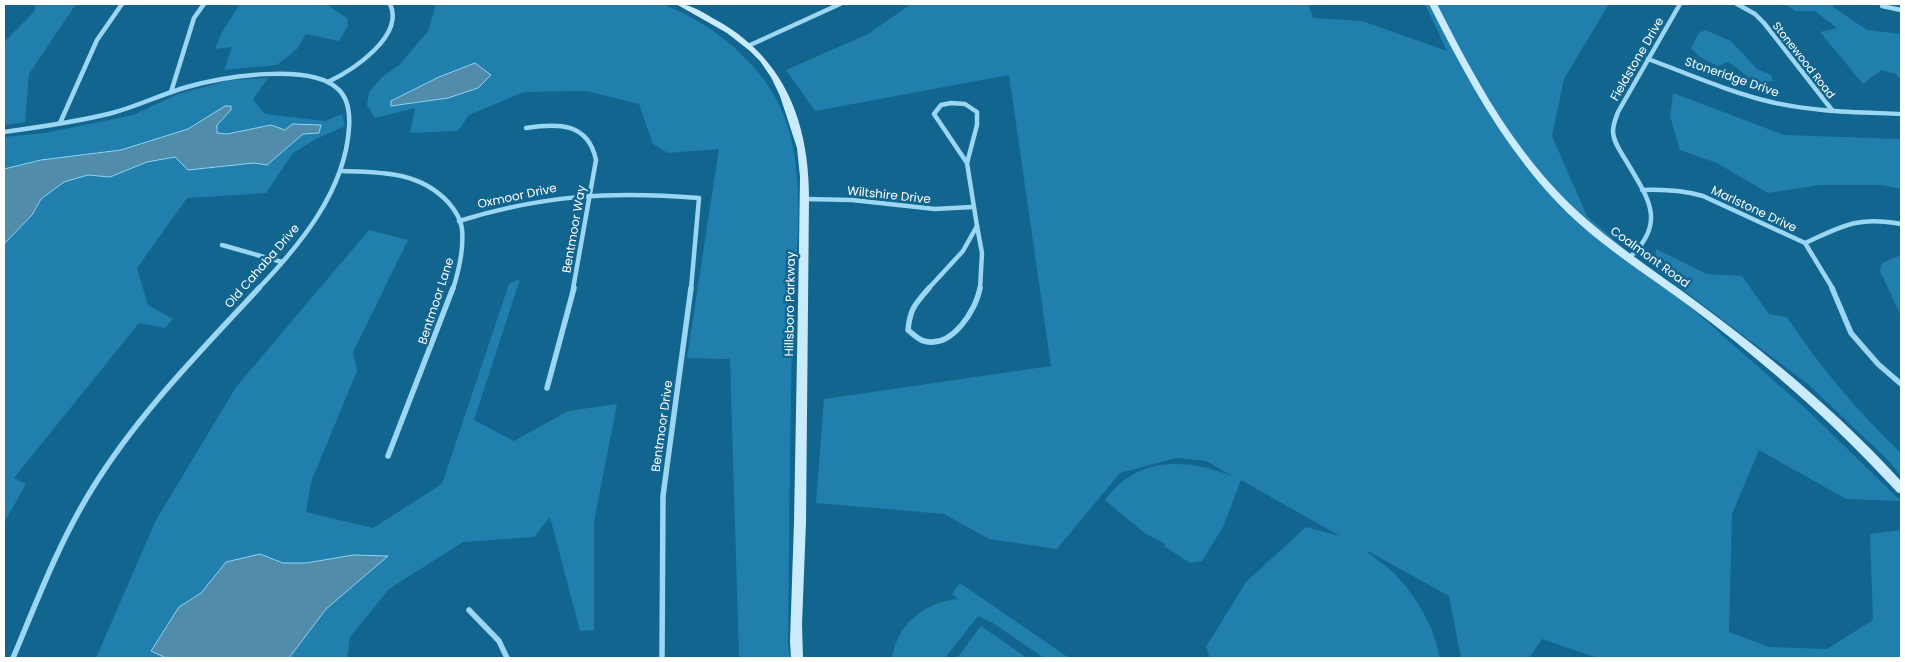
<svg xmlns="http://www.w3.org/2000/svg" width="1905" height="662" font-family="Poppins,sans-serif">
	<rect width="100%" height="100%" fill="#12658e"/>
	<g fill="#207fac">
		<polygon points="36,4 76,4 29,74 25,122 4,125 4,42 34,12"/>
		<polygon points="240,4 326,4 347,18 348,26 339,41 306,34 297,49 277,65 224,70 232,47 215,49 222,32"/>
		<path d="M436,4C494,4 551,4 609,4C623,4 652,0 665,5C715,25 764,65 784,116C809,179 794,267 792,334C790,438 789,542 788,646L790,658H739L730,359L687,358L719,149L668,153L653,144L639,104L586,91L524,92L469,115L458,131L410,133L415,108L375,118L367,105L369,92L382,77L399,65L428,31Z"/>
		<path d="M911,4H1308L1313,18L1362,21L1447,51L1425,4H1609L1564,79L1552,136L1587,216L1805,408L1901,501L1846,499L1759,450L1732,514L1729,632L1769,647L1827,649L1873,620L1870,534L1901,530V658H1598L1542,639L1529,658H1461L1449,596L1366,550C1373,558 1386,565 1395,574C1417,597 1434,627 1440,658H1210L1206,647L1246,582L1306,527L1340,536L1241,480L1224,525L1202,561L1190,563L1164,546L1165,544L1146,534L1105,500C1137,456 1185,458 1232,476L1206,461L1176,458L1120,473L1057,549L989,539L944,514L816,503L824,399L1051,366L1009,75L815,111L786,70L868,34Z"/>
		<polygon points="1785,4 1833,4 1833,7 1867,30 1901,34 1901,80 1896,74 1881,70 1863,84 1820,32 1837,28 1815,11 1795,11"/>
		<path d="M1705,30L1731,41L1757,69L1771,75L1773,81C1751,86 1745,72 1728,62L1718,66L1700,57L1691,48L1699,33Z"/>
		<polygon points="268,78 253,99 265,114 325,121 342,114 345,126 316,139 293,153 266,193 187,198 137,268 148,305 173,319 165,328 139,323 14,478 26,484 4,523 4,243 32,215 41,199 64,182 88,175 110,177 147,162 175,156 188,170 254,163 268,164 303,134 319,133 285,130 271,125 227,134 217,133 217,125 231,110 225,106 188,129 121,150 41,160 4,169 4,137 45,133 133,115 178,94 231,80"/>
		<polygon points="1673,93 1784,135 1901,139 1901,189 1881,185 1820,185 1768,193 1717,163 1680,150 1670,116"/>
		<polygon points="369,230 408,240 353,352 357,371 311,482 306,512 373,528 442,484 509,284 520,279 474,420 514,441 568,411 617,404 594,522 594,630 580,631 550,517 534,537 463,542 389,589 350,637 347,658 288,658 326,609 387,556 353,555 306,563 283,563 260,554 226,562 201,593 179,607 151,650 166,658 96,658 156,520 236,387"/>
		<path d="M1656,249L1707,274L1742,276L1769,314L1787,317C1819,366 1859,413 1901,453V476L1888,460L1809,385L1654,268Z"/>
		<polygon points="1901,255 1901,316 1880,271 1882,263"/>
		<path d="M960,583L1069,658H1044L993,623L978,616L945,658H892C897,624 925,602 958,599L952,594Z"/>
		<polygon points="981,626 1027,658 957,658"/>
	</g>
	<g fill="#518caa" stroke="#8dd5f5">
		<polygon points="475,63 491,75 478,88 448,98 391,106 391,101 439,77"/>
		<polygon points="225,106 231,106 231,110 217,125 217,133 227,134 271,125 285,130 292,124 321,125 319,133 303,134 267,165 254,163 188,170 175,157 147,162 110,177 88,175 64,182 41,199 32,215 4,244 4,169 41,160 121,150 188,129"/>
		<polygon points="260,554 283,563 306,563 353,555 388,556 326,609 289,658 166,658 151,651 179,607 201,593 226,562"/>
	</g>
	<g fill="none" stroke-linecap="round" stroke-linejoin="round">
		<g stroke="#9bd6f2" stroke-width="4.5">
			<polyline points="1737,4 1755,14 1764,23 1832,110"/>
			<polyline points="1882,6 1901,10"/>
			<polyline points="748,46 840,4"/>
			<path d="M1648,59C1689,74 1729,92 1771,102C1814,112 1857,112 1901,114"/>
			<path d="M328,82C353,70 405,36 390,4"/>
			<polyline points="171,92 194,18 204,4"/>
			<polygon points="951,103 965,104 977,112 977,125 967,163 934,114 941,105"/>
			<polyline points="60,123 97,40 122,4"/>
			<path d="M526,128C557,123 588,122 596,160L573,289"/>
			<path d="M4,132C40,127 77,122 112,113C138,106 162,94 187,87C222,77 310,62 338,89C349,99 350,114 349,128C345,191 300,245 258,289"/>
			<polyline points="967,163 977,226"/>
			<path d="M341,171C380,172 419,171 448,202C455,210 461,219 462,229C464,249 459,270 453,289"/>
			<path d="M1642,190C1664,189 1682,190 1703,196L1805,243L1833,289"/>
			<polyline points="804,199 852,200 935,209 972,207"/>
			<path d="M459,221C543,195 612,191 699,198L691,289"/>
			<polyline points="977,226 982,253 980,289"/>
			<path d="M1805,243C1843,226 1857,216 1901,224"/>
			<polyline points="222,245 282,262"/>
			<path d="M1629,258C1668,222 1648,198 1625,159C1620,151 1613,141 1613,131C1613,124 1616,118 1618,112L1680,4"/>
			<polyline points="928,289 963,251 977,226"/>
		</g>
		<g stroke="#9bd6f2" stroke-width="5.5">
			<path d="M929,288C915,304 910,309 908,330C913,334 919,340 924,341C952,349 976,310 980,288"/>
			<polyline points="1832,288 1851,333 1878,364 1901,384"/>
			<polyline points="547,388 574,288"/>
			<polyline points="388,456 453,288"/>
			<polyline points="469,610 499,641 507,658"/>
			<path d="M13,658C37,601 59,542 92,489C138,414 200,352 259,288"/>
			<polyline points="662,658 663,496 691,288"/>
		</g>
		<g fill="#caebfc" fill-rule="evenodd">
			<path d="M676,4C691,3 705,14 718,21C785,59 809,123 809,198L806,522L802,624L803,658H791L790,641L794,522L799,248L800,177L797,148L780,96L771,77L760,61L750,51L727,33Z"/>
			<path d="M1429,4H1437C1471,71 1507,139 1560,194C1600,236 1650,267 1697,302C1770,356 1840,414 1901,481V494L1897,492C1835,424 1766,364 1692,308C1645,273 1593,242 1553,198C1500,141 1464,73 1429,4Z"/>
		</g>
	</g>
	<g text-anchor="middle" stroke-width="5" stroke-linejoin="round" paint-order="stroke">
		<g font-size="11" fill="#fff" stroke="#12658e">
			<text transform="translate(1804 60) rotate(52)" y="4">Stonewood Road</text>
		</g>
		<g font-size="12" fill="#fff" stroke="#12658e">
			<text transform="translate(1637 59) rotate(-60)" y="4">Fieldstone Drive</text>
			<text transform="translate(1732 77) rotate(19)" y="4">Stoneridge Drive</text>
			<text transform="translate(889 195) rotate(6)" y="4">Wiltshire Drive</text>
			<text transform="translate(517 196) rotate(-12)" y="4">Oxmoor Drive</text>
			<text transform="translate(1754 209) rotate(25)" y="4">Marlstone Drive</text>
			<text transform="translate(574 229) rotate(-80)" y="4">Bentmoor Way</text>
			<text transform="translate(1650 257) rotate(36)" y="4">Coalmont Road</text>
			<text transform="translate(262 266) rotate(-49)" y="4">Old Cahaba Drive</text>
			<text transform="translate(436 301) rotate(-72)" y="4">Bentmoor Lane</text>
			<text transform="translate(790 304) rotate(-89)" y="4">Hillsboro Parkway</text>
			<text transform="translate(662 426) rotate(-82)" y="4">Bentmoor Drive</text>
		</g>
	</g>
	<rect width="1905" height="662" fill="none" stroke="#ffffff" stroke-width="10"/>
</svg>
